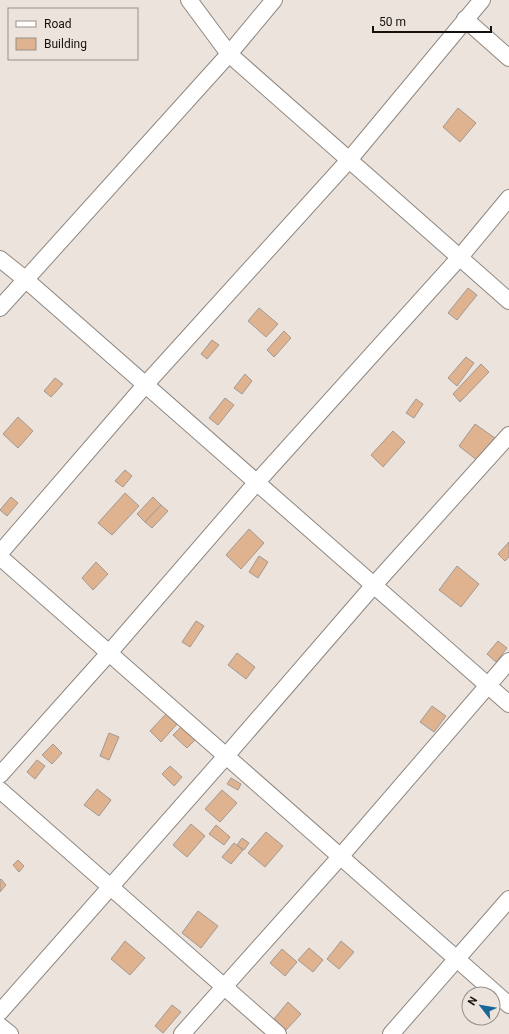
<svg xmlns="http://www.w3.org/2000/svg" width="509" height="1034" font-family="Roboto,sans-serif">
	<rect width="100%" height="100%" fill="#ece3dc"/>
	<g fill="#dfb38f" stroke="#a19992">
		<polygon points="458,108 476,123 460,142 443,127"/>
		<polygon points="468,288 477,295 457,320 448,313"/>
		<polygon points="259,308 278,324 266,337 248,321"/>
		<polygon points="284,331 291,338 274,357 267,350"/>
		<polygon points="212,340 219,345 207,359 201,354"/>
		<polygon points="466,357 474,363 457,386 448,378"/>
		<polygon points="481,364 489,372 460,402 453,394"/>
		<polygon points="245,374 252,381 242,394 234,388"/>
		<polygon points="55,378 63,384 51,397 44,391"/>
		<polygon points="225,398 234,405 218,425 209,418"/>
		<polygon points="416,399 423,404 414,418 406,413"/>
		<polygon points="18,417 33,431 18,448 3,434"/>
		<polygon points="475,424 495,438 478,461 459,446"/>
		<polygon points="393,431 405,442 383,467 371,455"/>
		<polygon points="125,470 132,476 123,487 115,481"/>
		<polygon points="125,493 139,506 112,535 98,523"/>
		<polygon points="11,497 18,503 7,516 0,510"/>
		<polygon points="153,497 161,505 145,522 137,514"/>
		<polygon points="161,505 168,511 152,528 145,522"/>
		<polygon points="249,529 264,543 241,569 226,555"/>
		<polygon points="509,542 509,557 505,561 498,554"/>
		<polygon points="259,556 268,562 258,578 249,572"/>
		<polygon points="96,562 108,574 93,590 82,578"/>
		<polygon points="457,566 479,584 461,607 439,590"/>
		<polygon points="196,621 204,626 190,647 182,642"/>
		<polygon points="498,641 507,648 496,662 487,654"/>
		<polygon points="237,653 255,667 246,679 228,665"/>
		<polygon points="432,706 446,716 434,732 420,722"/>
		<polygon points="166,714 177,724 161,742 150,731"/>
		<polygon points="182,726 196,739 187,748 173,735"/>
		<polygon points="109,733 119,737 109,760 100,756"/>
		<polygon points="53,744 62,753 52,764 42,755"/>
		<polygon points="37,760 45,766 35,779 27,772"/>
		<polygon points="170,766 182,777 174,786 162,774"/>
		<polygon points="231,778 241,784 238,790 227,784"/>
		<polygon points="97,789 111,800 99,816 84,805"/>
		<polygon points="222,790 237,803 220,822 205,809"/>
		<polygon points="191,824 205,836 187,857 173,845"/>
		<polygon points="216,825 230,837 224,845 209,834"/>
		<polygon points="266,832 283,846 265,867 248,853"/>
		<polygon points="242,838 249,843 244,850 237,845"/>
		<polygon points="234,843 243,850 231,864 222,857"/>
		<polygon points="18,860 24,866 19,872 13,865"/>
		<polygon points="1,879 6,885 0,892 0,880"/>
		<polygon points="198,911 218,926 201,948 182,933"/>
		<polygon points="125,941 145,958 130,975 111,959"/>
		<polygon points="341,941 354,952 339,969 327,959"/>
		<polygon points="309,948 323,960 313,972 298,960"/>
		<polygon points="282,949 297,962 285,976 270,963"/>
		<polygon points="288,1002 301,1014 286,1030 274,1019"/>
		<polygon points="172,1005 181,1012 163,1033 155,1026"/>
		<polygon points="493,1007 499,1013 490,1023 484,1018 493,1018"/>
	</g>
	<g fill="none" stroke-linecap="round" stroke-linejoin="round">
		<g stroke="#8f8780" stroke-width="18">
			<g id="minor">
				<polyline points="189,0 229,54 509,301"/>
				<polyline points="465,19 509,58"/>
				<polyline points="0,259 25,279 509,704"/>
				<polyline points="0,308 229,54 274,0"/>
				<polyline points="0,553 146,384 349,160 482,0"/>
				<polyline points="0,557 509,1005"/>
				<polyline points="0,775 109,653 257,482 460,257 509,198"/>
				<polyline points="0,790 278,1034"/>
				<polyline points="0,1012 226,756 374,585 509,435"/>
				<polyline points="0,1026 10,1034"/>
				<polyline points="182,1034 340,857 509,661"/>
				<polyline points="391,1034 509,899"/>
			</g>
		</g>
		<use href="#minor" stroke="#fff" stroke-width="16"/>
	</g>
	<rect x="8" y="8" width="130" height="52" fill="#ece3dc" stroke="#968f8a"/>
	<rect x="16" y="21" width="20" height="6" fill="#ffffff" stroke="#968f8a"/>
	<text x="44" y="28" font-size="12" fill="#14110f">Road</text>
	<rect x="16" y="38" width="20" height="12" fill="#dfb38f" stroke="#968f8a"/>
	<text x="44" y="48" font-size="12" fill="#14110f">Building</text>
	<g transform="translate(481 1006) rotate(301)"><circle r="19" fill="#ece3dc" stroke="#968f8a"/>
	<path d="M0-3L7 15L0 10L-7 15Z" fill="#196799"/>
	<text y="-6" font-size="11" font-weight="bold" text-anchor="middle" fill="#14110f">N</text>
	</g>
	<path d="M373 26v6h118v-6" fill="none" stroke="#14110f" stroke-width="2"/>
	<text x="379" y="26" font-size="12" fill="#14110f" stroke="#ece3dc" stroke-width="3" paint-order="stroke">50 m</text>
</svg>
